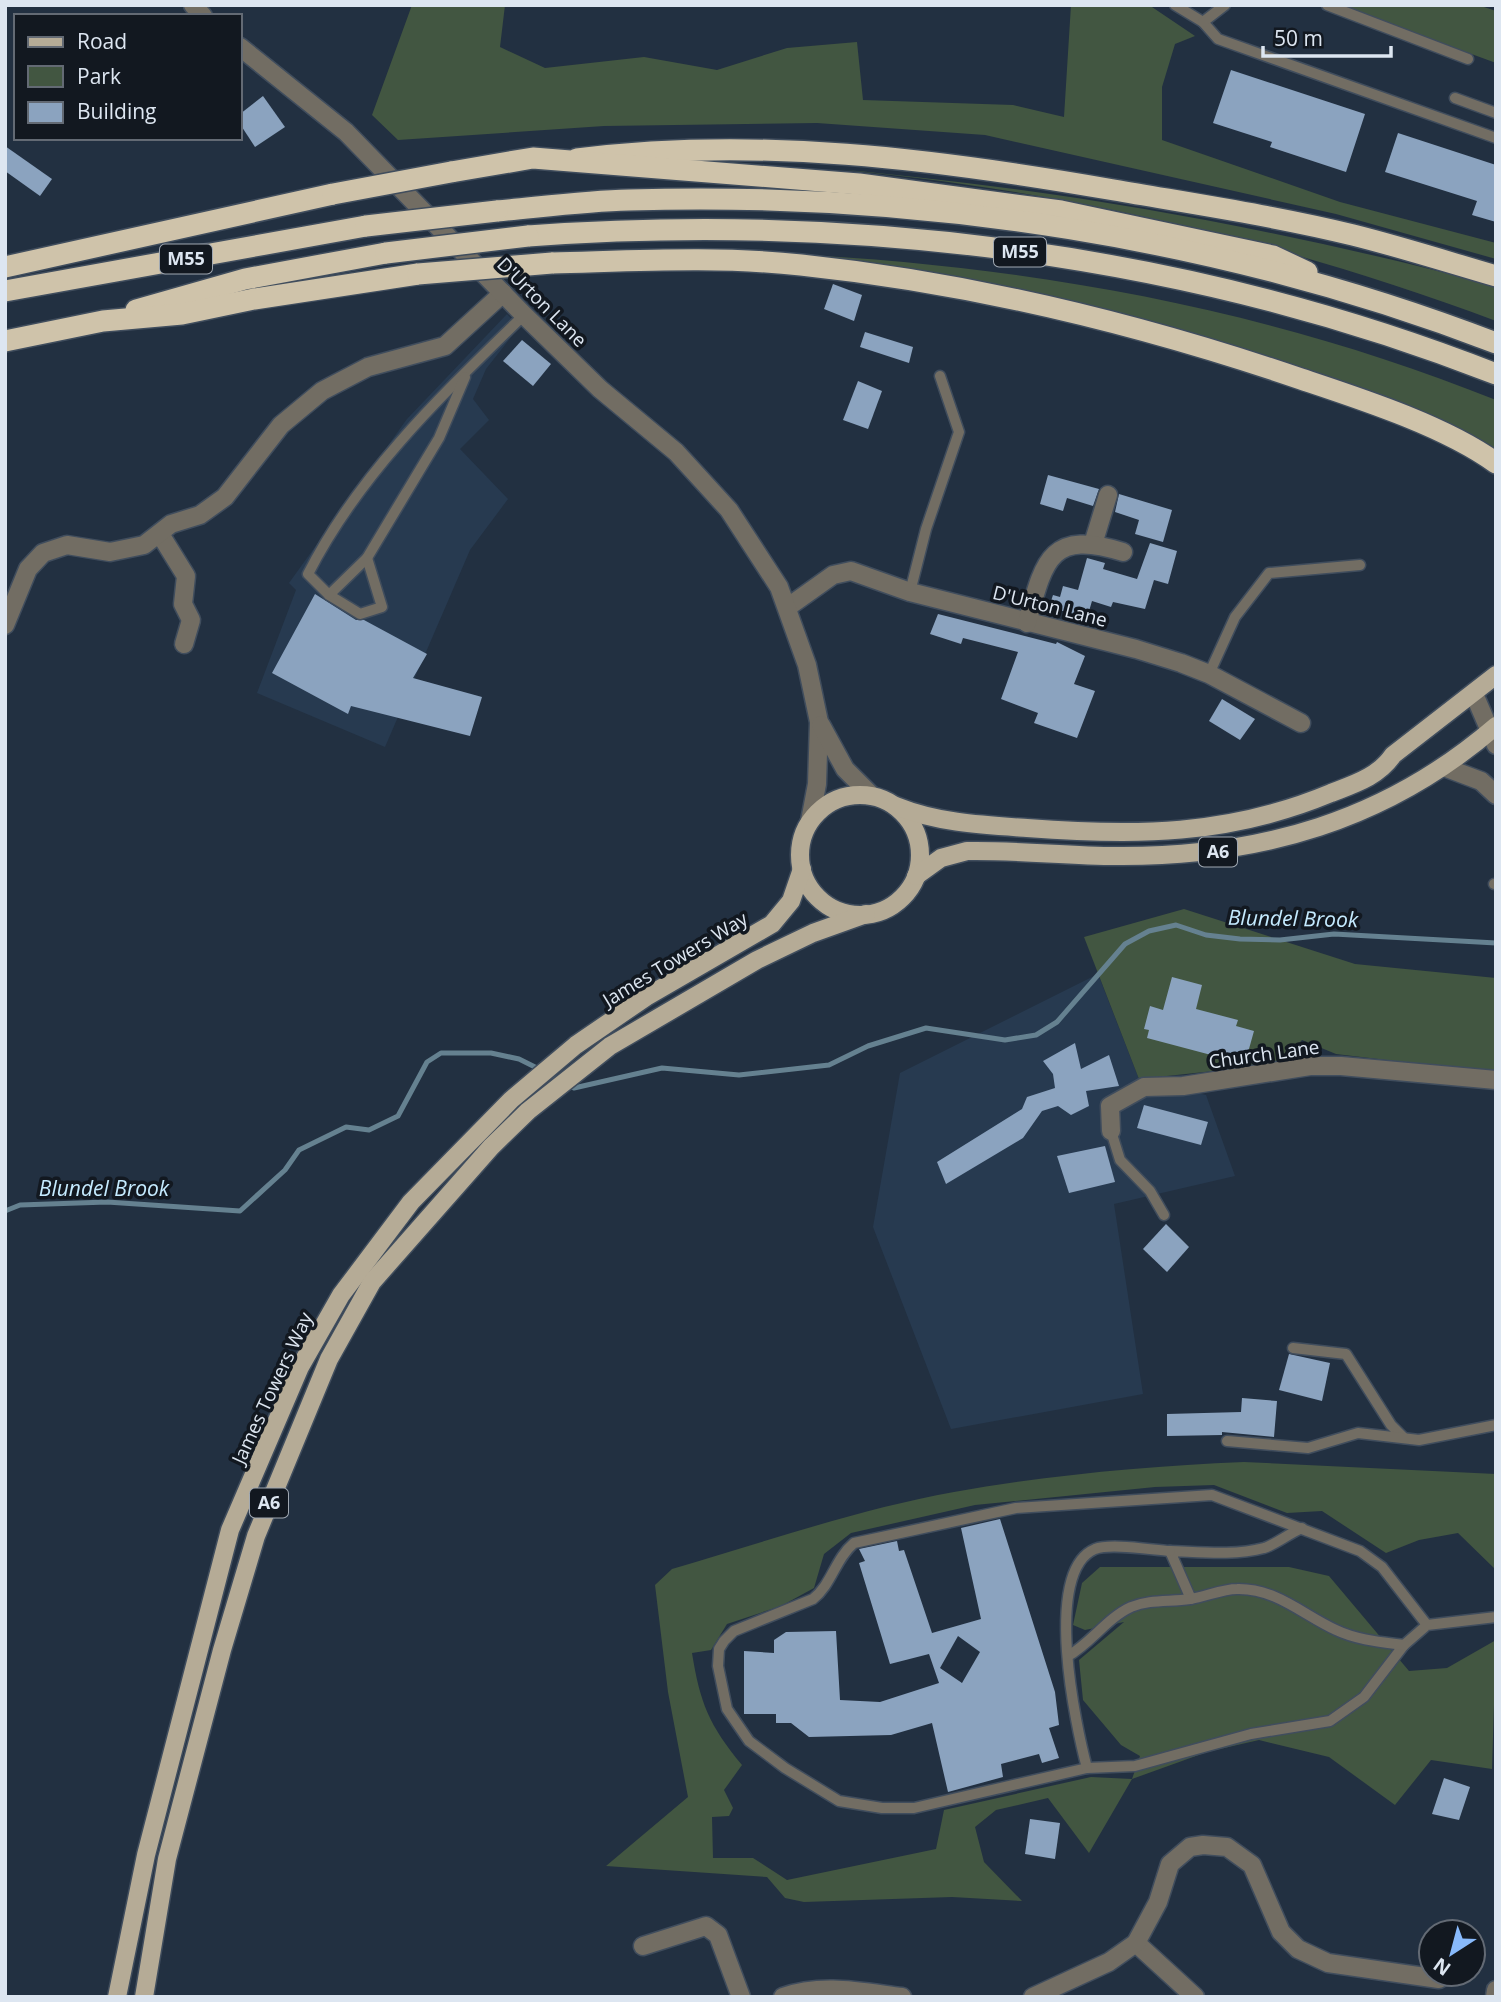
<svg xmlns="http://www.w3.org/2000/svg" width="1501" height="2002" font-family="'Open Sans',sans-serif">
	<rect width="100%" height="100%" fill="#223041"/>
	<g fill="#273a50">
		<polygon points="507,314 519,327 486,369 473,399 489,420 460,449 508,499 470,550 385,747 257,693 296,590 289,583 407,419"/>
		<polygon points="1098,974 1139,1079 1206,1095 1235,1176 1114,1204 1143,1394 951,1429 873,1227 900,1073"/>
	</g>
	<g fill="#425641">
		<polygon points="412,5 505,5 500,47 545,68 644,57 717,70 787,48 857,42 863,100 1013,105 1064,117 1071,5 1149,5 1195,36 1175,44 1162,87 1162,140 1340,202 1496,243 1496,259 1336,214 985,135 817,123 604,126 398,140 372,115"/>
		<polygon points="1338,5 1478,5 1496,11 1496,63"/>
		<path d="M811,167C1044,186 1270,226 1496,286V321C1271,237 1050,187 811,167Z"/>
		<path d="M789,254C1031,266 1270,309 1496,400V452L1315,375Z"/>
		<polygon points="1184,909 1355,964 1496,978 1496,1073 1336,1054 1302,1040 1280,1064 1139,1079 1084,937"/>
		<path d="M1244,1462L1496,1474V1570L1458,1533L1419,1540L1386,1553L1322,1511L1287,1513L1214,1485L1155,1487L975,1505L851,1533L824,1554L814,1588L781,1606L727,1624L711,1650L692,1653C700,1703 709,1725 742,1765L724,1790L733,1808L729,1816L712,1817L713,1858H753L787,1880L936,1849L944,1810L1091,1777L1132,1779L1140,1756L1121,1745L1083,1700L1079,1660L1124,1622L1085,1630L1073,1625L1082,1583L1100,1567H1289L1329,1576L1409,1671L1447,1668L1496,1640L1492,1769L1431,1760L1395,1805L1329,1757L1259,1740L1207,1752L1132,1779L1089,1853L1048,1798L996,1810L975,1827L984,1862L1022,1901L952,1897L804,1902L785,1898L767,1877L606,1866L688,1797L668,1692L655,1585L672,1569C765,1542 859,1509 954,1492C1050,1475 1147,1466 1244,1462Z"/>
	</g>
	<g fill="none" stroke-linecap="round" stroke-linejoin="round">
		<g stroke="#658190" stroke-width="5">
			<polyline points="548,1074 574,1088 662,1068 739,1075 829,1065 868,1046 926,1028 1005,1040 1036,1035 1057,1022 1125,944 1149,931 1176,925 1206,935 1240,939 1280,940 1334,934 1496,943"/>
			<polyline points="5,1211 20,1205 107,1202 240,1211 285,1170 299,1150 346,1127 369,1130 398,1116 427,1062 441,1053 491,1053 519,1059 539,1069"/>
		</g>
	</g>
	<g fill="#8ba3bf" fill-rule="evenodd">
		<polygon points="1231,70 1365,114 1346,172 1270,147 1272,142 1213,123"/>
		<polygon points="263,96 285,127 255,147 240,124 240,114"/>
		<polygon points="1398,133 1496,165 1496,222 1472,215 1477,201 1385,172"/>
		<polygon points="5,146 52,179 40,196 5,171"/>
		<polygon points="833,284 862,295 854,321 824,309"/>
		<polygon points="865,332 913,347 909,363 860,347"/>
		<polygon points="522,340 551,364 533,386 503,361"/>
		<polygon points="858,381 882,391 868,429 843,420"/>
		<polygon points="1048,475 1099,489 1093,506 1067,498 1063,511 1040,504"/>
		<polygon points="1119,494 1172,510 1163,542 1135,534 1139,520 1115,512"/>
		<polygon points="1150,543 1177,551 1168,584 1154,580 1145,609 1113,602 1111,607 1092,601 1087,618 1049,607 1053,595 1060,597 1063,586 1078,590 1087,558 1105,563 1103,569 1137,579"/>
		<polygon points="315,594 356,620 364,620 427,654 413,678 482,697 470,736 351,706 348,714 272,673"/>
		<polygon points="938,614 1056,644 1057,642 1085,656 1074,684 1095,691 1077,738 1034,723 1038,713 1001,699 1018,652 963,638 961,644 930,634"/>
		<polygon points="1222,699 1255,719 1240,740 1209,721"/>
		<polygon points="1172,977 1202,985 1196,1009 1238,1020 1236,1026 1254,1031 1247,1056 1233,1052 1230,1060 1147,1038 1149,1030 1144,1029 1150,1006 1163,1010"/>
		<polygon points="1075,1043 1081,1069 1109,1055 1119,1086 1086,1091 1089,1106 1071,1115 1058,1106 1042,1111 1023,1138 946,1184 937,1162 1022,1109 1027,1097 1055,1088 1053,1074 1043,1061"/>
		<polygon points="1144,1105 1208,1122 1201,1145 1137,1128"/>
		<polygon points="1105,1146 1115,1182 1069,1193 1057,1156"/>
		<polygon points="1166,1224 1189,1247 1167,1272 1143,1249"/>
		<polygon points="1289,1354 1330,1363 1322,1401 1279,1390"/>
		<polygon points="1242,1398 1277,1401 1274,1437 1222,1432 1222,1435 1167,1436 1167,1414 1241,1412"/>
		<path d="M1000,1519L1055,1692L1059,1725L1049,1728L1059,1758L1042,1763L1039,1754L1001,1764L1003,1777L948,1792L932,1723L891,1735L809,1737L791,1723H776V1714H744V1651L774,1653V1640L786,1632L836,1631L840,1700L880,1702L939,1683L929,1654L890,1664L859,1563L865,1561L859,1549L897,1541L899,1551L904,1550L932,1633L981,1619L961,1528ZM958,1636L980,1652L962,1683L940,1668Z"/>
		<polygon points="1444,1778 1470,1787 1459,1820 1432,1814"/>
		<polygon points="1030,1819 1060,1823 1055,1859 1025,1854"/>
	</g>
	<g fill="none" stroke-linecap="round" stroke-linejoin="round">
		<g stroke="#404d5d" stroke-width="13">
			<g id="service">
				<polyline points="1175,5 1203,22 1218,39 1496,138"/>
				<polyline points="1327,5 1468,59"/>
				<polyline points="1203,22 1225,5"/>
				<polyline points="1455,98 1496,113"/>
				<path d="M367,558L382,607L360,614L329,595L308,574C360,472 443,394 524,315"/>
				<polyline points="910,592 926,529 959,432 940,376"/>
				<polyline points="329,595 367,558 439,438 465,377"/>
				<polyline points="1209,674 1235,617 1269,573 1360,565"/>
				<polyline points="1494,884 1496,884"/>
				<polyline points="1111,1131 1120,1160 1150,1191 1164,1215"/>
				<polyline points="1293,1348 1346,1354 1391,1425 1404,1438"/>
				<polyline points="1227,1441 1308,1448 1358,1433 1419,1440 1496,1425"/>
				<path d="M1191,1599L1170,1551C1200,1552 1234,1556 1264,1548C1273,1546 1290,1533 1302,1528"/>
				<path d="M1427,1625L1382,1567L1360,1551L1212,1495L1016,1508L854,1543C835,1559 832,1584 813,1599L734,1631L724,1641L719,1649L718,1666L727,1709L749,1741L785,1768L839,1801L882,1808H914L1087,1768L1135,1766L1251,1734L1330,1721L1364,1697L1404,1645L1427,1625L1496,1617"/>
				<path d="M1068,1656C1091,1643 1107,1618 1131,1607C1150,1599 1170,1602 1190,1599C1205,1597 1222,1589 1237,1589C1276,1588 1303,1615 1336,1630C1357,1640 1381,1642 1404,1645"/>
				<path d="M1087,1768C1076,1727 1042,1571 1095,1549C1111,1543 1152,1550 1170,1551"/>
			</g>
		</g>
		<g stroke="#404d5d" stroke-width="21">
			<g id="minor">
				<polyline points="160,534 186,576 183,604 191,620 184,644"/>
				<polyline points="1093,544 1108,495"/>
				<polyline points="788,607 833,575 851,571 910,592 1136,649 1181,663 1209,674 1301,723"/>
				<path d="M1027,623C1044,560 1050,529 1123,552"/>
				<polyline points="5,625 28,569 43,553 67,545 110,552 144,545 171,524 200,515 225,497 281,425 322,391 368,367 445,346 503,293"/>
				<polyline points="1111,1131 1110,1106 1144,1087 1183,1086 1310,1066 1341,1066 1496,1080"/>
				<polyline points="1136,1943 1195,1997"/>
				<polyline points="643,1946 706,1926 718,1935 741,1997"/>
				<path d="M783,1997C822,1983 862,1992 902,1997"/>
				<polyline points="1033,1997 1109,1962 1136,1943 1158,1902 1170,1864 1190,1847 1203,1845 1227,1847 1252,1865 1281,1932 1298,1949 1328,1963 1439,1979"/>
			</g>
		</g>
		<g stroke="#404d5d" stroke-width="21">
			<g id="tertiary">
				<polyline points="193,5 203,16"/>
				<polyline points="240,47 346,132 524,315 600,389 676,452 729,510 779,587 807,665 819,722 817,784 810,821"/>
				<polyline points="1474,694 1496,745"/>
				<polyline points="821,725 845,769 872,796"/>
				<polyline points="1444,767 1481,781 1496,795"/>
				<polyline points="1495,1997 1496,1990"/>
			</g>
		</g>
		<g stroke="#404d5d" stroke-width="21">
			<g id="primary">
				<circle cx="860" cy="855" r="60"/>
				<path d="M896,806C938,823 982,825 1027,828C1135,836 1228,836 1331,793C1354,784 1378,777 1393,755L1496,675"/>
				<path d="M916,876L941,858L967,851C1017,850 1067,856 1117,856C1260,857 1386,821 1496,726"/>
				<polyline points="117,1997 146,1855 230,1530 300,1367 341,1295 411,1202 511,1100 576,1045 646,997 772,924 791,901 802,869"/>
				<polyline points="144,1997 167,1859 222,1650 256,1536 329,1359 372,1282 491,1147 528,1111 610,1046 757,960 813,933 866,914"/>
			</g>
		</g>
		<g stroke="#404d5d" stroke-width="24">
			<g id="motorway">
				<path d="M577,159C756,136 937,159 1114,190C1194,204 1275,216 1353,235C1401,247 1448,262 1496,276"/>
				<polyline points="451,172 533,158 859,184 1061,211 1273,256 1307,272"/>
				<path d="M497,211C541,207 585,201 629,200C921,191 1223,238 1496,343"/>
				<path d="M528,236C855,212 1190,254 1496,374"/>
				<path d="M552,263C635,261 718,256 801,265C971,283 1140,324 1301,379C1361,399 1445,426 1496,463"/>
				<polyline points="5,267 333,194"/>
				<polyline points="5,291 366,226"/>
				<polyline points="136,310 245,279 386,253"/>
				<polyline points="5,341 103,321 182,314 254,299 418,274"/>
			</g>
		</g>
		<use href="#service" stroke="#726d63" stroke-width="10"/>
		<use href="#minor" stroke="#726d63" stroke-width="18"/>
		<use href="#tertiary" stroke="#726d63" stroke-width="18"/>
		<use href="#primary" stroke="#b5ab96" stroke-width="18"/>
		<use href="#motorway" stroke="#cfc3aa" stroke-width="21"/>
		<g stroke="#404d5d" stroke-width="24" stroke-linecap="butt">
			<g id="motorway-bridge">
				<polyline points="333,194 451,172"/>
				<polyline points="366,226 497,211"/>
				<polyline points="386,253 528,236"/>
				<polyline points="418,274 552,263"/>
			</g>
		</g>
		<use href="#motorway-bridge" stroke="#cfc3aa" stroke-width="21"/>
	</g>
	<g text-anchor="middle" stroke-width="7" stroke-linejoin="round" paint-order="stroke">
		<g fill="#121820" stroke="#a0a8b2" stroke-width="2">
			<rect x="994" y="237.5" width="52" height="29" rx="5"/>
			<rect x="160" y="244.5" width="52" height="29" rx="5"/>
			<rect x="1199" y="837.5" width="38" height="29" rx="5"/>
			<rect x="250" y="1488.5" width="38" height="29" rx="5"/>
		</g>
		<g font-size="18" font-weight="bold" fill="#dde6f1">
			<text x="1020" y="258">M55</text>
			<text x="186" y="265">M55</text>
			<text x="1218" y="858">A6</text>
			<text x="269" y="1509">A6</text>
		</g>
		<g font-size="19" fill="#dde6f1" stroke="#121820">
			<text transform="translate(542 302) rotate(45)" y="7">D'Urton Lane</text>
			<text transform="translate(1050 606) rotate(14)" y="7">D'Urton Lane</text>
			<text transform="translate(675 959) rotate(-31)" y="7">James Towers Way</text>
			<text transform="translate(1264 1054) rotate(-8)" y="7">Church Lane</text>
			<text transform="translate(272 1388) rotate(-65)" y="7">James Towers Way</text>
		</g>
		<g font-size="21" font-style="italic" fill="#c5ebff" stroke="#121820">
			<text transform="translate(1293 919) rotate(1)" y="7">Blundel Brook</text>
			<text x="104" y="1196">Blundel Brook</text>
		</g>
	</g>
	<rect width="1501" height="2002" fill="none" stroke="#dde6f1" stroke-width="14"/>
	<rect x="14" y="14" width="228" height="126" fill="#121820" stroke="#636a74" stroke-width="2"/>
	<rect x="28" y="37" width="35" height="10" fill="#b5ab96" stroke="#636a74" stroke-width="2"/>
	<text x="77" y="49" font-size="21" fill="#dde6f1">Road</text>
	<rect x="28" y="66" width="35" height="21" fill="#425641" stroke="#636a74" stroke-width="2"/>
	<text x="77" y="84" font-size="21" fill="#dde6f1">Park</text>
	<rect x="28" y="102" width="35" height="21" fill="#8ba3bf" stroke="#636a74" stroke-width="2"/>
	<text x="77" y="119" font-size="21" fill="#dde6f1">Building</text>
	<g transform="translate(1452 1953) rotate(216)"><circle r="33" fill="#121820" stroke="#636a74" stroke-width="2"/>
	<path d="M0-5L12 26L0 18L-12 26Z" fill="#88bafc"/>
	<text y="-10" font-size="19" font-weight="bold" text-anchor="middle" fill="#dde6f1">N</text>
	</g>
	<path d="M1263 46v10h128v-10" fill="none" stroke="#dde6f1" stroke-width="3.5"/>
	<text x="1274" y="46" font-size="21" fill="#dde6f1" stroke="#121820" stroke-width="5" paint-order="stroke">50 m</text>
</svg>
